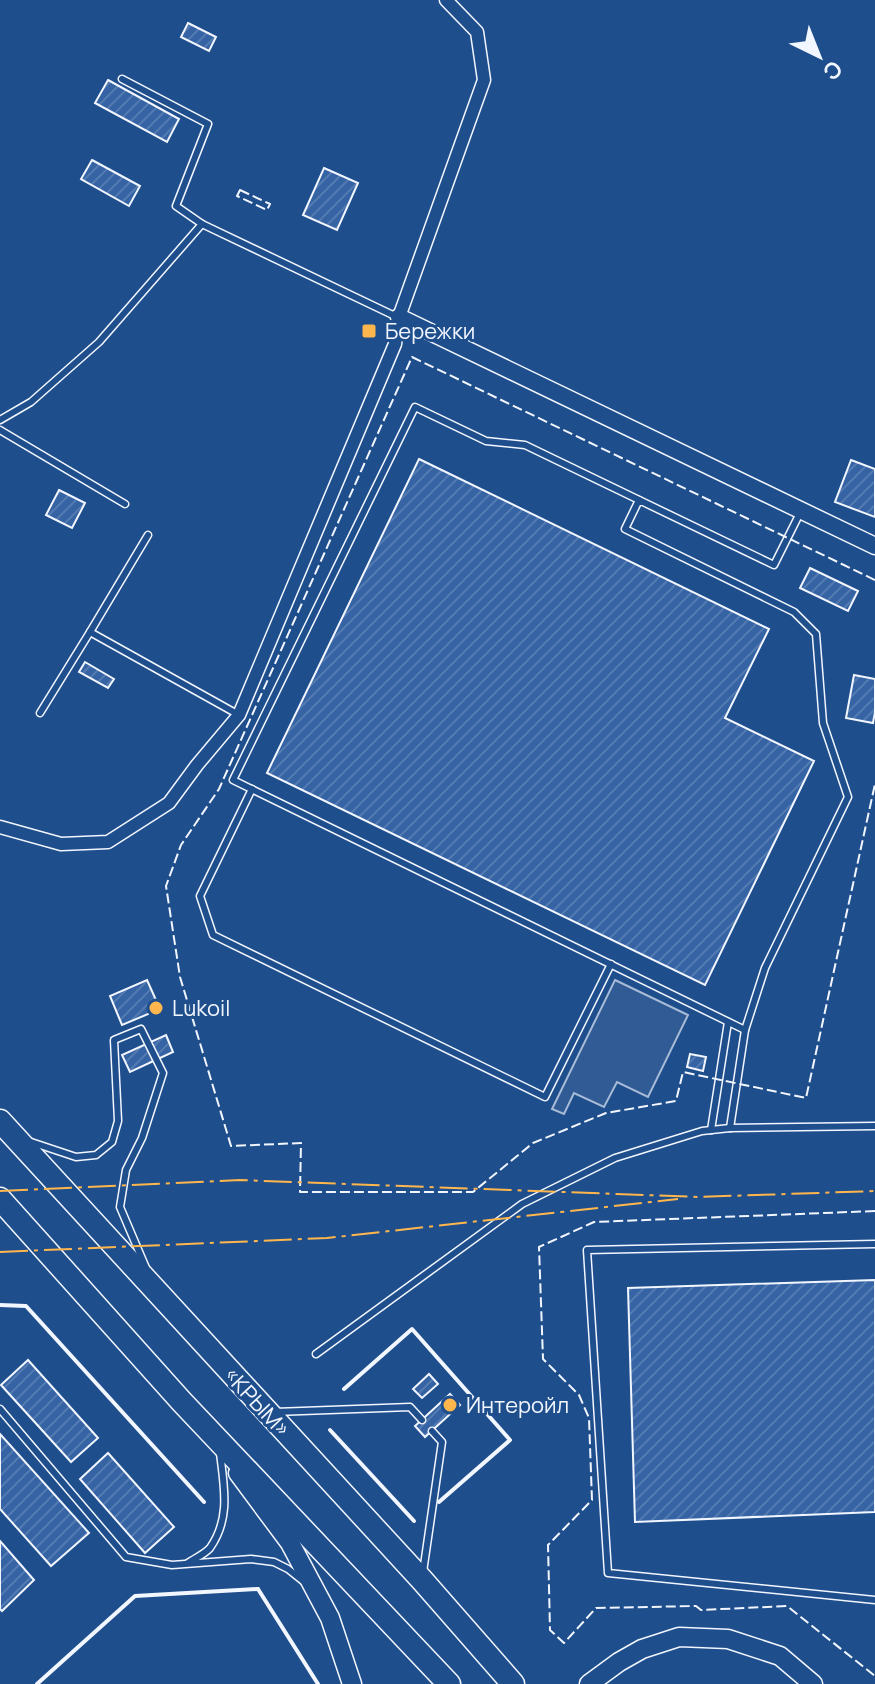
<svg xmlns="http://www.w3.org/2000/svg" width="875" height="1684" font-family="Manrope,sans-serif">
	<defs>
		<pattern id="building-hatch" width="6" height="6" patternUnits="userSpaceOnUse" patternTransform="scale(2)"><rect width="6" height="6" fill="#3563a3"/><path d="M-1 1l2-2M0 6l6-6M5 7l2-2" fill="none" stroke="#537ab1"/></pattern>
	</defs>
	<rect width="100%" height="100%" fill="#1f4e8c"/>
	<polygon fill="#305b95" stroke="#a8bbd7" stroke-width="2" points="615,980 688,1015 648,1097 617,1082 604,1107 574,1093 564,1114 552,1109"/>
	<g fill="url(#building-hatch)" stroke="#f2f6ff" stroke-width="2">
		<polygon points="188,23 216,37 209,51 181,37"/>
		<polygon points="108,80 179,119 167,142 95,103"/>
		<polygon points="92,160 140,186 129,206 81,179"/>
		<polygon points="324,168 358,183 337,230 303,215"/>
		<polygon points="419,459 769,629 725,718 814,761 705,985 267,773"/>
		<polygon points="851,460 875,469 875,517 835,502"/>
		<polygon points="59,490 85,503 72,528 46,515"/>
		<polygon points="810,568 858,591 848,611 800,588"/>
		<polygon points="85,662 114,679 108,688 79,672"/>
		<polygon points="854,675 875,679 875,712 873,723 846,718"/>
		<polygon points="147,980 160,1009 122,1025 110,996"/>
		<polygon points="166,1035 173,1052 130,1072 122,1055"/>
		<polygon points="690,1054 706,1057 703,1071 687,1067"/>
		<polygon points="875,1280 875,1512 635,1522 628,1288"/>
		<polygon points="28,1360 98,1438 71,1462 1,1385"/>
		<polygon points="429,1374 438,1384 422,1398 413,1389"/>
		<polygon points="450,1394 460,1405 425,1437 415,1426"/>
		<polygon points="0,1434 89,1533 51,1566 0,1509"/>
		<polygon points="108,1453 174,1527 145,1553 80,1479"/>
		<polygon points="0,1541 34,1580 2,1611 0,1609"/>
	</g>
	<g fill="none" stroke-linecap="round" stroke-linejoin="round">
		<g stroke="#f2f6ff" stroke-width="9">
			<g id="service">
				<polyline points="122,79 208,124 176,206 202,224 397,317"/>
				<polyline points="0,420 31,402 99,342 202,224"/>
				<polyline points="0,430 125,504"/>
				<polyline points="639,500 525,445 486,441 415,407 233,780 745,1030"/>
				<polyline points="90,632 148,535"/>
				<polyline points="40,713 90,632 239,715"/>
				<polyline points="252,789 200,896 213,935 545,1097 611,964"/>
				<polyline points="730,1128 745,1030 765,968 848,797 823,723 816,634 794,612 625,529 639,500 774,565 801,511"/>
				<polyline points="711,1130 728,1022"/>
				<polyline points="31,1142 76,1157 96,1155 112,1142 118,1121 114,1040 141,1029 163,1073 142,1138 126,1170 120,1207 146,1268"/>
				<polyline points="875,1244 587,1250 608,1573 875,1600"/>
				<polyline points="316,1354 522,1204 615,1158 702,1131 730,1128 875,1126"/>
				<polyline points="0,1409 126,1557 172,1565 251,1559 274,1562 288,1569 303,1581"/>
				<polyline points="275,1412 410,1407 422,1420"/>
				<path d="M188,1563C195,1558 205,1554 210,1548C231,1518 224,1487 220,1453"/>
				<polyline points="423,1572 442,1442 432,1431"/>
			</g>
		</g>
		<g stroke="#f2f6ff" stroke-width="15">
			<polyline id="minor" points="0,827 61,844 108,842 169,803 197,765 239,715 395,344 399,317 484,80 477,32 446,0"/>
		</g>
		<g stroke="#f2f6ff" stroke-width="19">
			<polyline id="tertiary" points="399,317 875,546"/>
		</g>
		<g stroke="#f2f6ff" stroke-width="21">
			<g id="secondary">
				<polyline points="238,1473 290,1543 330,1618 352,1684"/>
				<polyline points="589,1684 619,1662 642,1649 679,1637 728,1639 780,1656 813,1684"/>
			</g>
		</g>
		<g stroke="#f2f6ff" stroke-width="25">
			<g id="motorway">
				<polyline points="0,1121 422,1580 513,1684"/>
				<polyline points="0,1199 182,1402 449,1684"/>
			</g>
		</g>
		<use href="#service" stroke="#1f4e8c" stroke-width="6"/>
		<use href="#minor" stroke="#1f4e8c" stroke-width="12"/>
		<use href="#tertiary" stroke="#1f4e8c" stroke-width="16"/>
		<use href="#secondary" stroke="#1f4e8c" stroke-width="18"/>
		<use href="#motorway" stroke="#1f4e8c" stroke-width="22"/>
		<g stroke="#f2f6ff" stroke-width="2" stroke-dasharray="10 4" stroke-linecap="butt">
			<polygon points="240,190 270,204 267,210 237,196"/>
			<polyline points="875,580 412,357 219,789 181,845 166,886 180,977 231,1146 301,1143 300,1192 473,1192 533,1143 606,1113 676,1101 683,1072 806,1098 875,784"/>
			<polyline points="875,1211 594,1222 539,1247 543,1359 579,1395 589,1418 592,1500 548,1545 550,1630 564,1643 596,1608 696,1606 701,1610 787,1606 875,1676"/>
		</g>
		<g stroke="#f2f6ff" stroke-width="4">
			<polyline points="0,1305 26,1306 204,1502"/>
			<polyline points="344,1389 412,1329 510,1440 439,1502"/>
			<polyline points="330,1430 414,1521"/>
			<polyline points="258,1589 318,1684"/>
			<polyline points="37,1684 135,1596 258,1589"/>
		</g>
		<g stroke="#ffb74d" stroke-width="2" stroke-dasharray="28 6 4 6" stroke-linecap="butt">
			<polyline points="0,1191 240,1180 698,1197 875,1191"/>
			<polyline points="0,1252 327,1238 678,1199"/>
		</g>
	</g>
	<g fill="#ffb74d" stroke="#1f4e8c" stroke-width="3">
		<rect x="361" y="323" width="16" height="16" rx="4"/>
		<circle cx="156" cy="1008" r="8"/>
		<circle cx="450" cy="1405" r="8"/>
	</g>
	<g text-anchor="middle" stroke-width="6" stroke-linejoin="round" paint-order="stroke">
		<g font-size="22" fill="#f2f6ff" stroke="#1f4e8c" text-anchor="start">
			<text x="385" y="339">Бережки</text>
			<text x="172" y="1016">Lukoil</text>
			<text x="466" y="1413">Интеройл</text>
		</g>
		<g font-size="22" fill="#f2f6ff" stroke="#1f4e8c">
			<text transform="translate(257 1402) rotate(47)" y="8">«КРЫМ»</text>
		</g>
	</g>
	<g transform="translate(819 56) rotate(137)" stroke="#1f4e8c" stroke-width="6" paint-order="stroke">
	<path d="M0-6L14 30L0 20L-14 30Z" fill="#f2f6ff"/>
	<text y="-12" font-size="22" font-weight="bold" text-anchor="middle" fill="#f2f6ff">С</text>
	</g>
</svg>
